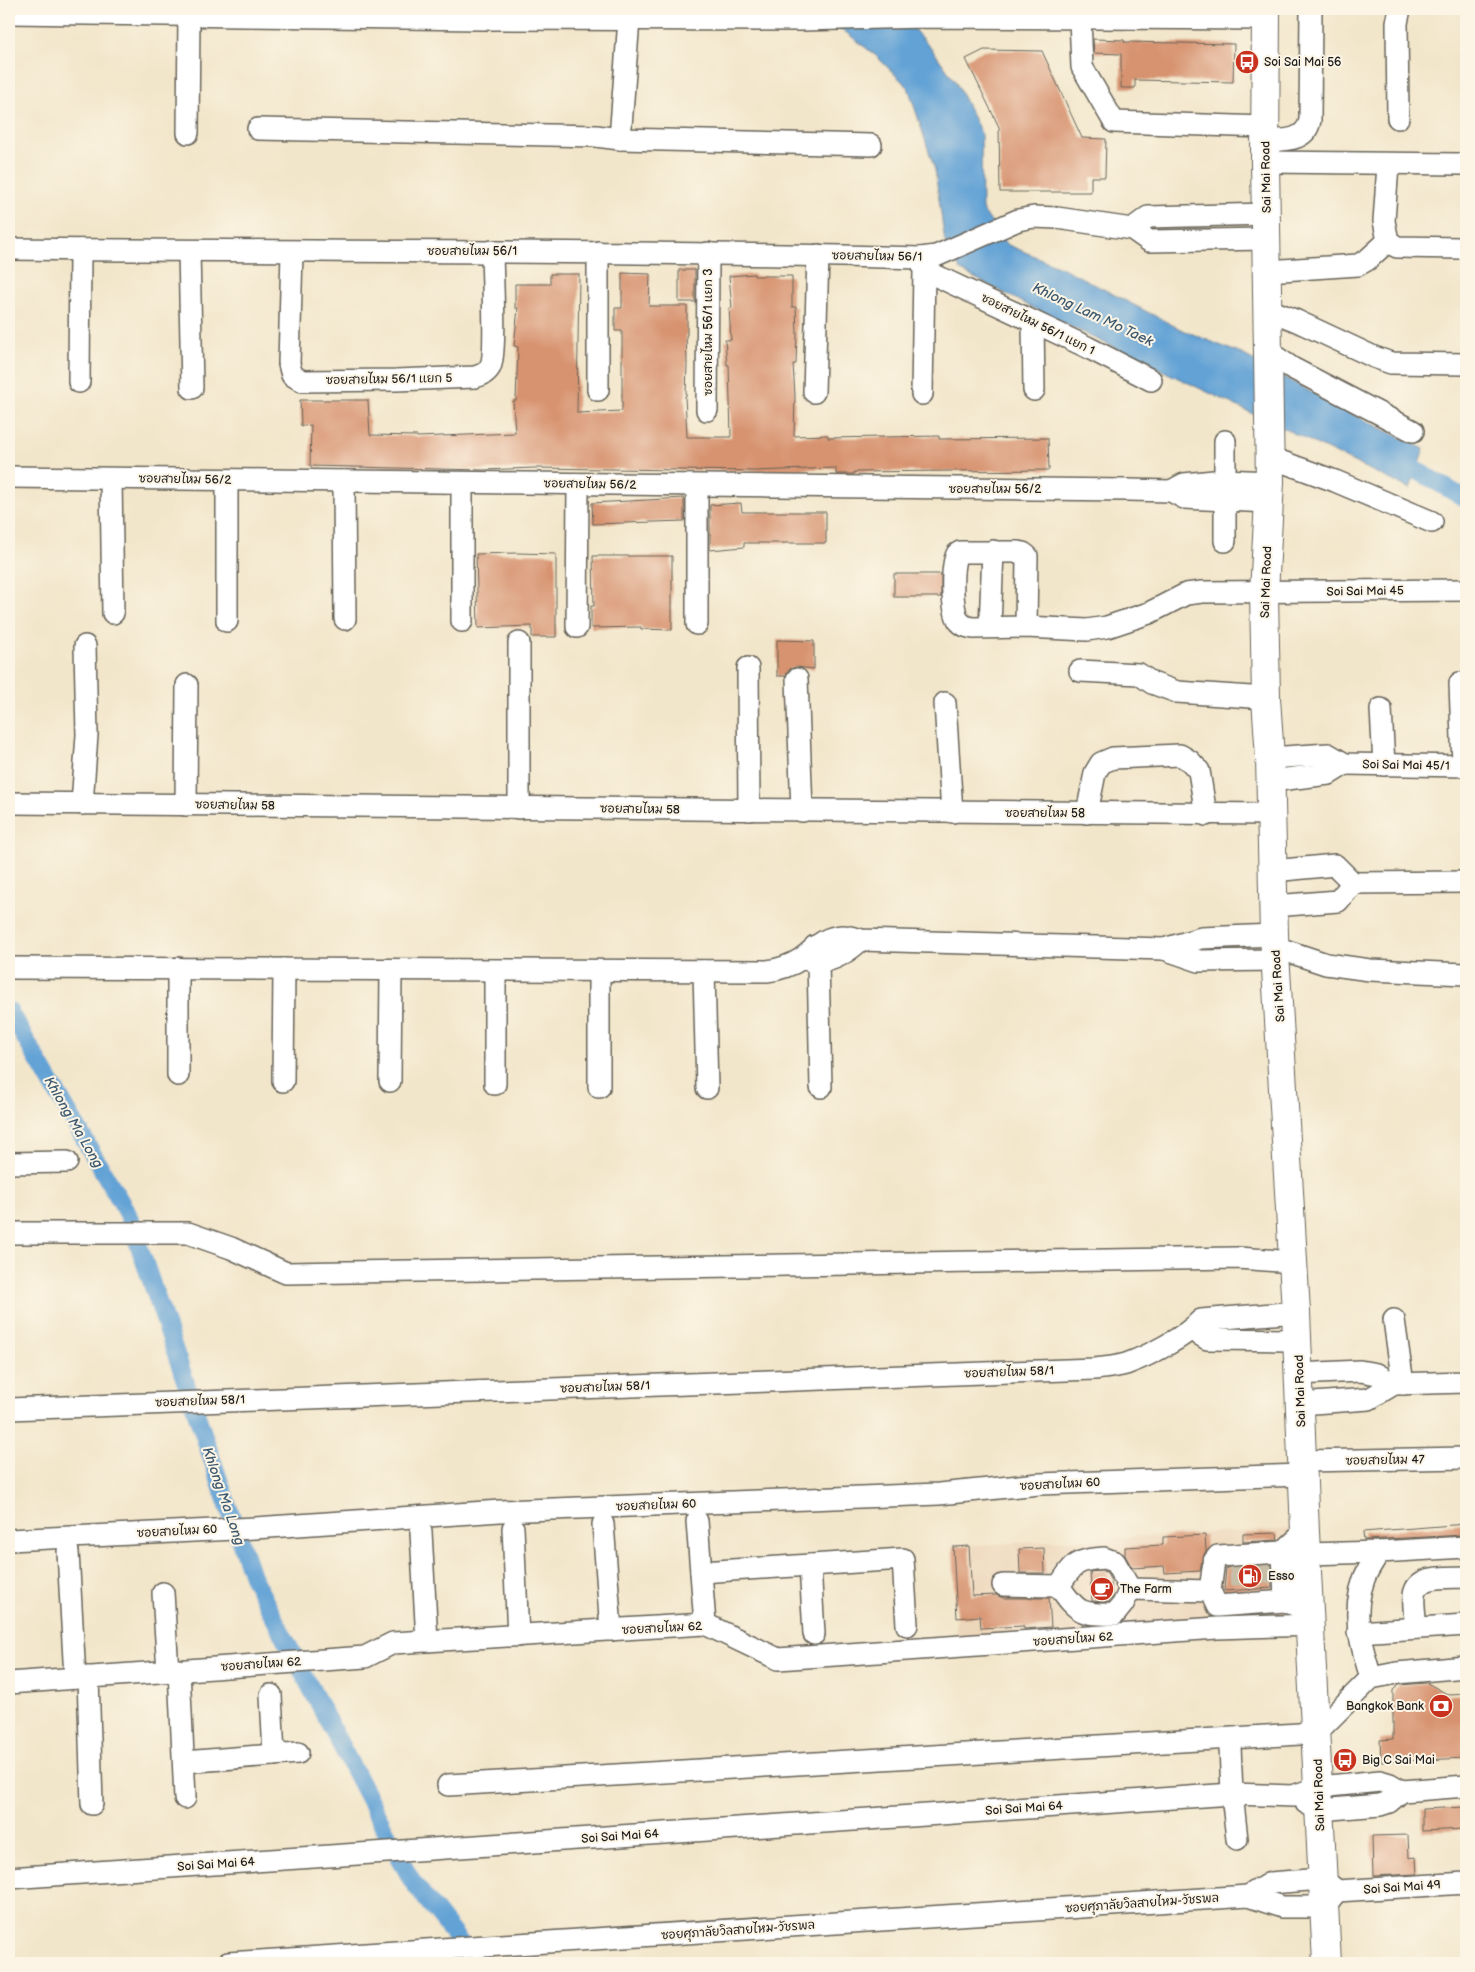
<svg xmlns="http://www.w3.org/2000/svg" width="1475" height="1972" font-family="'Balsamiq Sans','Playpen Sans Thai',sans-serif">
	<rect width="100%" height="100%" fill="#fcf5e5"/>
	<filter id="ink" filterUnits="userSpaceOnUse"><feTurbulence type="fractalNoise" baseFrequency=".02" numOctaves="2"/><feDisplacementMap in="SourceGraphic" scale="10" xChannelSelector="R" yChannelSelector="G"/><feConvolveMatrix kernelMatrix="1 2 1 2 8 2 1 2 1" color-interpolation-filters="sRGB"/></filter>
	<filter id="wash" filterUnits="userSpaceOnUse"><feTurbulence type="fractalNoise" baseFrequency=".0096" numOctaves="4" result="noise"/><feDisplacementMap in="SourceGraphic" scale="20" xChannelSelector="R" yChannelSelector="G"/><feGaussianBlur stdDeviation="1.12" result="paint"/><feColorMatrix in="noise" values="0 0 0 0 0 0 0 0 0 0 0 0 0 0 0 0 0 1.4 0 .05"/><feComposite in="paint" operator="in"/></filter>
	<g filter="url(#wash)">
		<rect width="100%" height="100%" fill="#f2e6ca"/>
		<polygon fill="#edd7bb" points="1307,1528 1311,1625 957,1647 952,1546"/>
		<polygon fill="#62a2d5" stroke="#3f5f78" points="809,9 896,9 934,52 955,81 981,133 982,209 1006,244 1065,269 1178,328 1244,355 1334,405 1424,449 1410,489 1061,322 961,271 945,243 935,170 908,87 875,55 847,33"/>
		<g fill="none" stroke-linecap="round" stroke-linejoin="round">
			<g stroke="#62a2d5" stroke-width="18">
				<polyline points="1395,458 1466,499"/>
				<polyline points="9,1011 128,1214 252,1576 412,1881 476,1963"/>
			</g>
		</g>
		<g id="blocks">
			<g fill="#d79370">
				<polygon points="1093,39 1124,40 1124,42 1234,44 1233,82 1135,80 1135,88 1121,88 1121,54 1094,53"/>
				<polygon points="984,50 1042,51 1082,138 1106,139 1105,177 1091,177 1091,192 1000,192 999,127 966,59"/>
				<rect x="679" y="270" width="16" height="32"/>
				<polygon points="622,273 650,274 649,306 687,306 687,335 686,335 687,363 686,396 685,396 687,437 731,437 729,365 727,365 725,340 731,340 729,308 732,308 729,276 754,274 754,276 792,276 792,307 796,307 797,334 796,364 793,364 795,396 794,436 828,435 828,438 939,436 939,439 1048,438 1049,470 854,472 854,474 836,474 836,468 755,471 534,468 484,470 310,466 311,425 301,426 300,400 368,400 370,435 417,436 417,437 515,433 513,401 516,401 518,347 514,346 518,308 515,308 515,284 550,284 550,274 579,274 577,413 622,411 622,331 615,331 615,308 622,308"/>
				<polygon points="684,498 684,521 593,524 592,503"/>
				<polygon points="741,503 742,512 826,512 826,543 744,543 744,547 710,550 710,505"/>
				<polygon points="516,553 556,554 556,637 532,637 532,626 478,628 476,554"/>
				<polygon points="593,556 672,556 672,630 641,629 641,627 591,628 591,606 594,606"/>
				<rect x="894" y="574" width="47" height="23"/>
				<polygon points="777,640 814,641 814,669 796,667 790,669 785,676 777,676"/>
				<polygon points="1466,1524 1466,1535 1364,1540 1363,1532"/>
				<polygon points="1277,1533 1278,1540 1243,1542 1243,1534"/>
				<polygon points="1205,1535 1206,1551 1202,1559 1200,1571 1165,1573 1164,1566 1132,1568 1125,1555 1125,1547 1163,1545 1163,1537"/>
				<polygon points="969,1546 972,1596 996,1595 1003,1598 1049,1598 1051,1627 1024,1629 1024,1626 981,1628 980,1616 957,1618 953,1547"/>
				<polygon points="1044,1548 1045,1573 1020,1573 1019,1549"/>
				<polygon points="1271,1565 1272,1588 1224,1591 1226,1568"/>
				<polygon points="1102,1571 1106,1572 1111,1581 1112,1598 1109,1602 1092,1601 1090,1572"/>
				<polygon points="1427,1683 1449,1695 1466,1694 1466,1758 1381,1762 1380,1740 1393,1739 1393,1690 1399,1685"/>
				<polygon points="1466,1807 1466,1829 1422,1831 1422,1809"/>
				<polygon points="1408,1835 1409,1858 1416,1857 1417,1874 1373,1876 1372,1836"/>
			</g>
		</g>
	</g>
	<g filter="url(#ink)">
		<use href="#blocks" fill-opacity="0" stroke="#676359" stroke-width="1"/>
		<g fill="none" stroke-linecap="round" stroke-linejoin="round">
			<g stroke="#c7bea7" stroke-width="21" stroke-dasharray="21 11" stroke-linecap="butt">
				<polyline points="1264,1562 1265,1589"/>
				<polyline points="1240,1564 1241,1590"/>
			</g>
			<g stroke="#676359" stroke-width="24">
				<g id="minor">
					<polyline points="9,13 481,19 801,20 923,17 1266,19"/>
					<polyline points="1080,18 1082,67 1114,122 1265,127"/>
					<polyline points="1398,118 1397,23 1400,9"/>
					<polyline points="258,129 596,136 620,139 629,19"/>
					<polyline points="188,133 189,15"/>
					<polyline points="620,139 871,145"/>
					<path d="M1265,141C1283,140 1306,142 1310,120L1311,9"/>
					<polyline points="1265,162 1461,164"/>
					<polyline points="1388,165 1384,221 1388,241 1397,247 1461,248"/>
					<polyline points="1132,229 1148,217 1267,214"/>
					<path d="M9,249C313,252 617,250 921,258L936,256L1018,220L1034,217L1057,218L1132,229L1149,241L1267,239"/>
					<polyline points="189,251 192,388"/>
					<path d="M292,252L289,364L292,375L302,381L396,380L475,377C481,375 486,374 490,367C497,356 492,270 492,251"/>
					<polyline points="921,258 924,270 922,394"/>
					<polyline points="924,270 1087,347 1151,380"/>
					<polyline points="1267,271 1358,265 1367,260 1388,241"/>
					<polyline points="1267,309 1297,321 1374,357 1391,363 1466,364"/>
					<polyline points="1033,322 1034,390"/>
					<polyline points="1267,351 1292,368 1413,431"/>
					<polyline points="79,382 80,250"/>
					<polyline points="598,390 598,252"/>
					<polyline points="814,392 818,255"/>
					<polyline points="707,410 708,253"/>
					<polyline points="1269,457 1335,481 1432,522"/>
					<polyline points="9,477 1128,490 1171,491 1184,498 1269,502"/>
					<polyline points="111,479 113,613"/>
					<polyline points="227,480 227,621"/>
					<polyline points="344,481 345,619"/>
					<polyline points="462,483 462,621"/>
					<polyline points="1171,491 1184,484 1224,480 1270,482"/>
					<polyline points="1225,541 1225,441"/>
					<polyline points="697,624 697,486"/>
					<polyline points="577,627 578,484"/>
					<polyline points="990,627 993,551"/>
					<path d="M1026,627L1027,556L1023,553L1018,552H960L957,554C951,566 951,610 959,621C963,626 967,627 973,628L1026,627L1087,630L1107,627L1149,613L1186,594L1202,592L1466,590"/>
					<polyline points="748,668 749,810"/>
					<polyline points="1080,671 1139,674 1152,683 1177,692 1266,698"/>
					<polyline points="797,679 802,811"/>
					<polyline points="1460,683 1463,766"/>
					<polyline points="945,703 952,812"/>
					<polyline points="1381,709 1384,765"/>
					<polyline points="1270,758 1328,754 1345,764 1466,766"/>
					<polyline points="1270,781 1329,774 1345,764"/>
					<polyline points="9,803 1271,814"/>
					<polyline points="82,804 87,735 85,646"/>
					<polyline points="186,805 187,685"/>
					<polyline points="519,808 519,643"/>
					<polyline points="1087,813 1095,773 1101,763 1113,758 1180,755 1190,761 1199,771 1206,815"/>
					<polyline points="1273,871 1335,865 1353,883 1466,882"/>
					<polyline points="1274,906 1338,901 1353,883"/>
					<polyline points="815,946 818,962 821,1087"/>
					<polyline points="1275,947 1326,964 1370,970 1466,974"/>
					<polyline points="1164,949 1201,938 1274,935"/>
					<path d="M804,959C827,967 845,954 861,940"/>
					<path d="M9,968L767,971C778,970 792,965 801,959C814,950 822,937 842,936C848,936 855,938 861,940L1164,949L1199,961L1276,960"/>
					<polyline points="178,968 178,1075"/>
					<polyline points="495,971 495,1084"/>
					<polyline points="599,971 599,1087"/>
					<polyline points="704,971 707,1088"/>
					<polyline points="283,1081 284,969"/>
					<polyline points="390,1081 391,970"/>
					<polyline points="9,1163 67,1162"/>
					<polyline points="9,1233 188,1233 231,1248 286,1273 1238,1258 1294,1262"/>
					<polyline points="1394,1320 1403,1384"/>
					<polyline points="1192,1330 1207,1339 1298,1340"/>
					<polyline points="1298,1374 1360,1371 1377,1374 1394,1384 1466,1382"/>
					<polyline points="1299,1404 1369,1399 1394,1384"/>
					<path d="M9,1409L1094,1369C1105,1368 1116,1367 1126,1364C1148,1356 1186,1337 1201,1320L1296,1312"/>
					<polyline points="1303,1461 1466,1458"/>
					<polyline points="697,1521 705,1624"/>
					<polyline points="603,1524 611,1630"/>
					<polyline points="513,1528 518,1636"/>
					<polyline points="421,1532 427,1641"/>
					<polyline points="1305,1532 1283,1552 1218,1556 1214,1561 1210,1591 1217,1606 1285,1601 1309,1611"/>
					<polyline points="9,1540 255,1528 500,1511 939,1494 1039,1484 1303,1475"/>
					<polyline points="68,1552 75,1678"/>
					<polyline points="1283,1552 1285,1601"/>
					<polyline points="1306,1554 1379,1552 1466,1547"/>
					<path d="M1104,1558L1115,1562L1130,1589L1123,1604L1115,1614C1082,1615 1077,1613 1059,1586C1074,1563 1076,1560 1104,1558Z"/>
					<polyline points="810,1565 814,1634"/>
					<polyline points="701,1572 903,1559 907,1625"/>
					<polyline points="1003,1585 1059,1586"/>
					<polyline points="1130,1589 1210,1591"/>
					<polyline points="163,1593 168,1671"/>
					<path d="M1416,1628C1415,1617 1413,1606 1414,1595C1417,1573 1450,1578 1466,1577"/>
					<polyline points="1358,1632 1466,1625"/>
					<polyline points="179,1670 185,1798"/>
					<polyline points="88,1677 92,1804"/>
					<path d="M1371,1678C1361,1644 1351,1615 1364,1579C1367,1570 1374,1561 1379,1552"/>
					<polyline points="9,1683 365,1657 393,1643 705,1624 778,1659 1217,1628 1311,1625"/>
					<polyline points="271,1695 274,1755"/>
					<polyline points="1230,1746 1232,1794 1237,1839"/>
					<polyline points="184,1762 298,1753"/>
					<polyline points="448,1785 1316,1733 1371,1678 1397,1673 1466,1667"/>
					<polyline points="1306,1803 1319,1810 1380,1805 1389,1802 1402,1791"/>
					<polyline points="9,1878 1232,1794 1293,1796 1319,1787 1380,1781 1390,1784 1402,1791 1466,1786"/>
					<polyline points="1337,1891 1466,1883"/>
					<polyline points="1248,1896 1270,1883 1322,1879 1335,1889"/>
					<polyline points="228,1963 1248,1896 1282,1907 1324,1907 1337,1891"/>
				</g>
			</g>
			<g stroke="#676359" stroke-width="30">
				<polyline id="major" points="1266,9 1265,162 1270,482 1264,593 1266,698 1270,758 1274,935 1296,1312 1305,1532 1327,1963"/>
			</g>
			<use href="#minor" stroke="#fff" stroke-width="21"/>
			<use href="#major" stroke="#fff" stroke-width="28"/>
		</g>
	</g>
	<defs>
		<g id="bus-disc" transform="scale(1.25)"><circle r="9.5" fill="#c8321e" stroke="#fcf5e5"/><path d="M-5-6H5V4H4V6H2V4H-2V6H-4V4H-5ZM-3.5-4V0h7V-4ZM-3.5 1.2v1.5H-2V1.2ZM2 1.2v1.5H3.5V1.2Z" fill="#fff"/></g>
		<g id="fuel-disc" transform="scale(1.25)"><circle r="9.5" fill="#c8321e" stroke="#fcf5e5"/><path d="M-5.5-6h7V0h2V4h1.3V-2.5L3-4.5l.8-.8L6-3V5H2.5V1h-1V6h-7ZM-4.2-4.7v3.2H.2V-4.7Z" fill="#fff"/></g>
		<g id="cafe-disc" transform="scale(1.25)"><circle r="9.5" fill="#c8321e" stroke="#fcf5e5"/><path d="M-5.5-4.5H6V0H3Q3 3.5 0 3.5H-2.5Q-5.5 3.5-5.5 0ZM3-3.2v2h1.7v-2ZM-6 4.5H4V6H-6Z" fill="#fff"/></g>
		<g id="bank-disc" transform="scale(1.25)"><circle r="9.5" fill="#c8321e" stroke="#fcf5e5"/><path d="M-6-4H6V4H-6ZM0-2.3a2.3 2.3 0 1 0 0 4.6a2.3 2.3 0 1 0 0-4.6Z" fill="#fff"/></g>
	</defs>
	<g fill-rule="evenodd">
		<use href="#bus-disc" x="1247" y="62"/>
		<use href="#fuel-disc" x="1250" y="1576"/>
		<use href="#cafe-disc" x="1102" y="1589"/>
		<use href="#bank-disc" x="1441" y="1706"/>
		<use href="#bus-disc" x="1345" y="1760"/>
	</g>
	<g text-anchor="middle" stroke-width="4" stroke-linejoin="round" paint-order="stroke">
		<g font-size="12" fill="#1c1c1c" stroke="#fcf5e5" text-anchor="start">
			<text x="1264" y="66">Soi Sai Mai 56</text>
			<text x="1268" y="1580">Esso</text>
			<text x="1120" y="1593">The Farm</text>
			<text x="1424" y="1710" text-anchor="end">Bangkok Bank</text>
			<text x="1362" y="1764">Big C Sai Mai</text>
		</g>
		<g font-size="12" fill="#1c1c1c" stroke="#fcf5e5">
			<text transform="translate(1266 177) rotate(-91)" y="4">Sai Mai Road</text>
			<text x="472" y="255">ซอยสายไหม 56/1</text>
			<text transform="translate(877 256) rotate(1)" y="4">ซอยสายไหม 56/1</text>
			<text transform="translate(1038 324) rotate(26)" y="4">ซอยสายไหม 56/1 แยก 1</text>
			<text transform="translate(708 332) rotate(-90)" y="4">ซอยสายไหม 56/1 แยก 3</text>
			<text transform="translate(389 379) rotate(-1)" y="4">ซอยสายไหม 56/1 แยก 5</text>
			<text transform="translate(185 479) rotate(1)" y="4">ซอยสายไหม 56/2</text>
			<text transform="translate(590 484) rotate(1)" y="4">ซอยสายไหม 56/2</text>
			<text x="995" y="493">ซอยสายไหม 56/2</text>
			<text transform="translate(1266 582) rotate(-88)" y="4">Sai Mai Road</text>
			<text transform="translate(1365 591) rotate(-1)" y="4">Soi Sai Mai 45</text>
			<text transform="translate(1406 765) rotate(1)" y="4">Soi Sai Mai 45/1</text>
			<text transform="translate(235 805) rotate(1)" y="4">ซอยสายไหม 58</text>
			<text transform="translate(640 809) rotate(1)" y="4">ซอยสายไหม 58</text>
			<text x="1045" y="817">ซอยสายไหม 58</text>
			<text transform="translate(1278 986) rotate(-94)" y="4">Sai Mai Road</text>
			<text transform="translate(1009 1372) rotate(-2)" y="4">ซอยสายไหม 58/1</text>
			<text transform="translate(605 1387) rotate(-2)" y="4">ซอยสายไหม 58/1</text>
			<text transform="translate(1300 1391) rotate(-92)" y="4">Sai Mai Road</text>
			<text transform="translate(200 1401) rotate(-2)" y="4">ซอยสายไหม 58/1</text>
			<text transform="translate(1385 1460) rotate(-1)" y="4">ซอยสายไหม 47</text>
			<text transform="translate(1060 1484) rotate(-3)" y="4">ซอยสายไหม 60</text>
			<text transform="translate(656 1505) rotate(-2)" y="4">ซอยสายไหม 60</text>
			<text transform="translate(177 1531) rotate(-3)" y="4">ซอยสายไหม 60</text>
			<text transform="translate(662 1628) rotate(-3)" y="4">ซอยสายไหม 62</text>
			<text transform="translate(1073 1639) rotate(-4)" y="4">ซอยสายไหม 62</text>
			<text transform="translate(261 1664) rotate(-4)" y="4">ซอยสายไหม 62</text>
			<text transform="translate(1319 1795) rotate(-92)" y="4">Sai Mai Road</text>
			<text transform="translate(1024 1808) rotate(-4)" y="4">Soi Sai Mai 64</text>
			<text transform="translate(620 1836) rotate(-4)" y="4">Soi Sai Mai 64</text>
			<text transform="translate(216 1864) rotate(-4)" y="4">Soi Sai Mai 64</text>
			<text transform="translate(1402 1887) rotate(-4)" y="4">Soi Sai Mai 49</text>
			<text transform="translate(1142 1903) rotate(-4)" y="4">ซอยศุภาลัยวิลสายไหม-วัชรพล</text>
			<text transform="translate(738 1930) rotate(-4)" y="4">ซอยศุภาลัยวิลสายไหม-วัชรพล</text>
		</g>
		<g font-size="14" font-style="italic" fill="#3c586f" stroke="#fcf5e5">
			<text transform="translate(1093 314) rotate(25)" y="5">Khlong Lam Mo Taek</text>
			<text transform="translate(74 1122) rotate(60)" y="5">Khlong Ma Long</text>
			<text transform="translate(224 1496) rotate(71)" y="5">Khlong Ma Long</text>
		</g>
	</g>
	<rect width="1475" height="1972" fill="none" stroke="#fcf5e5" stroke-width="30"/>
</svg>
